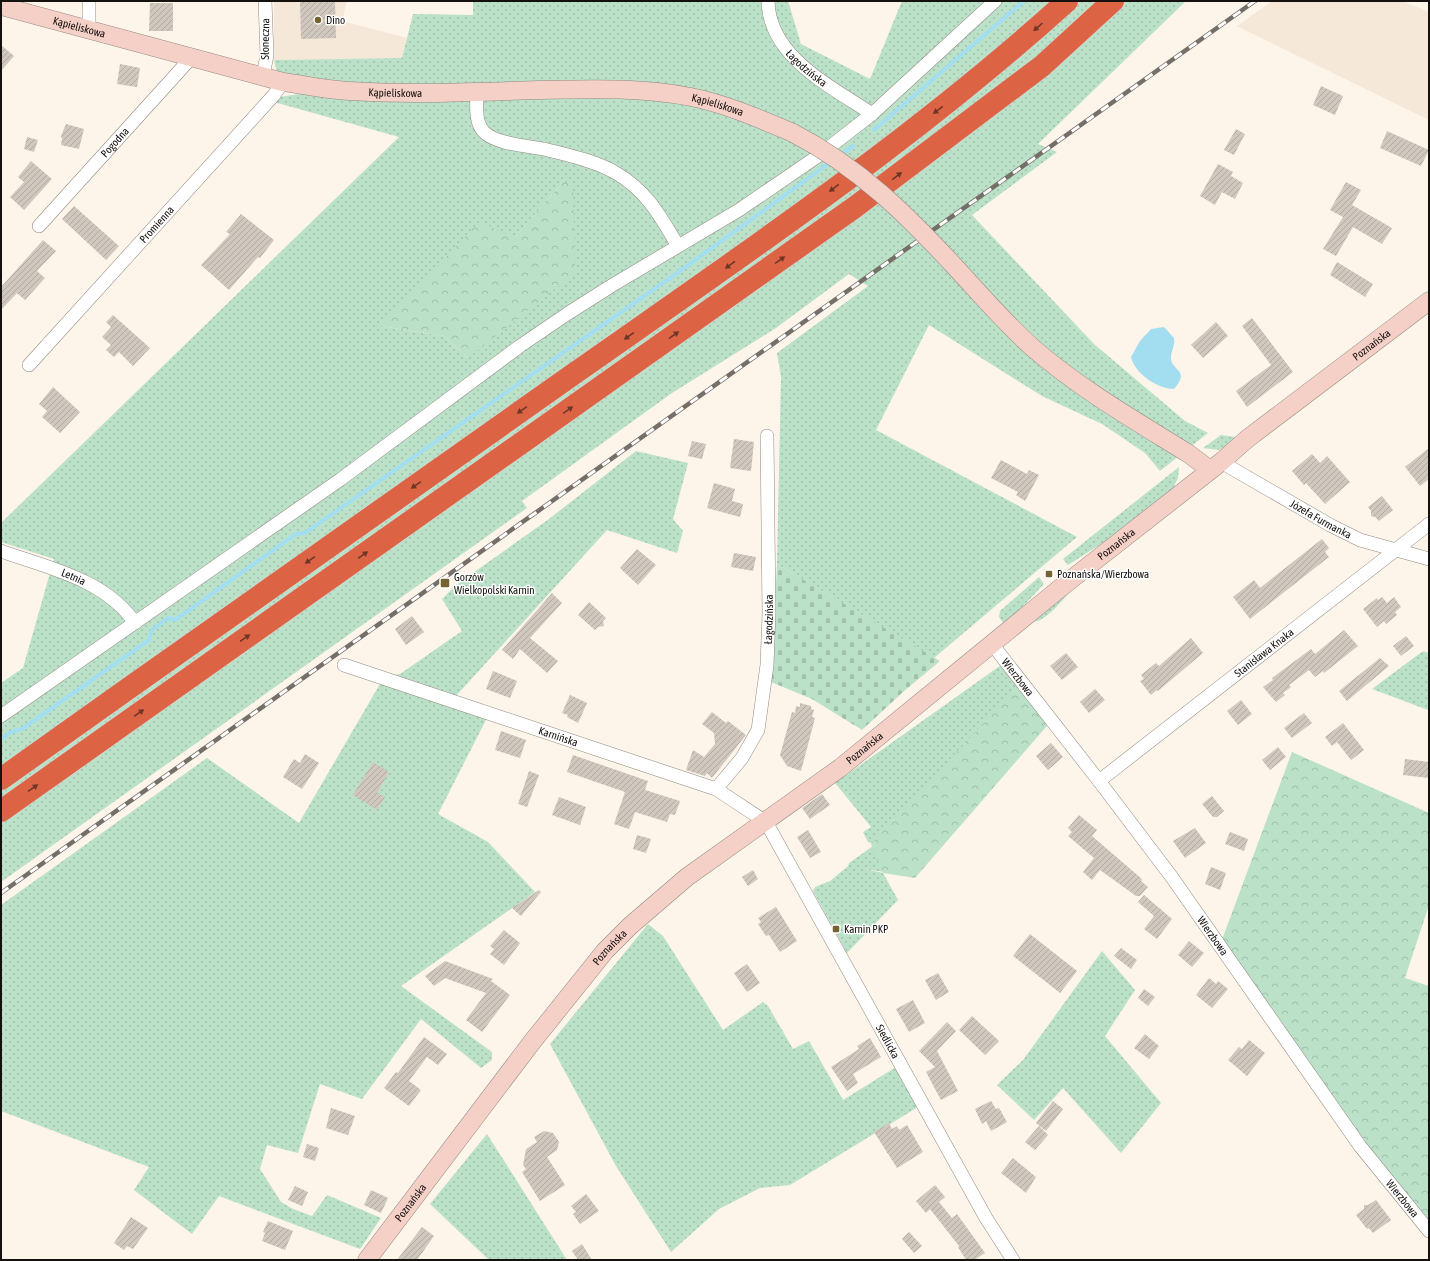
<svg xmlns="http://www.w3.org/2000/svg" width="1430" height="1261" font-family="'Asap Condensed',sans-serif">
	<defs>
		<pattern id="grass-dots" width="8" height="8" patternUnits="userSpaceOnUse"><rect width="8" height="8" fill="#bbe1c8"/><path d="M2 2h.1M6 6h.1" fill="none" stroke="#a0c0ab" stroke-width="1.8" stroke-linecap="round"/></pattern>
		<pattern id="forest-crowns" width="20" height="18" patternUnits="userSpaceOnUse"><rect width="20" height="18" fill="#bbe1c8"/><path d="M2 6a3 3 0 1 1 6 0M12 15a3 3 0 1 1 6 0" fill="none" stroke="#a0c0ab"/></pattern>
		<pattern id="cemetery-stones" width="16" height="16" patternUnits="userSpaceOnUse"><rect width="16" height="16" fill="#bbe1c8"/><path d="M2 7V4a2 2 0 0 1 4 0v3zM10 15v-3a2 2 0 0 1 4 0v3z" fill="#a0c0ab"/></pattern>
		<pattern id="building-hatch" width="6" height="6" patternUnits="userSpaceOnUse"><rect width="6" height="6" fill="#d0c8be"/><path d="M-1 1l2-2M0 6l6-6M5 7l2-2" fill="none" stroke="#b2aba2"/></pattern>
	</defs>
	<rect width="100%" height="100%" fill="#fdf4ea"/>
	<g fill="#f6e8d8">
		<polygon points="274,1 347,1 342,21 407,38 402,58 274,60"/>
		<polygon points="1272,1 1402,1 1429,12 1429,120 1237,26"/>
	</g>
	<g fill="url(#grass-dots)" fill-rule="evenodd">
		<path d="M473,1H788L801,44L870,79L902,1H1186L1038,144L1057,152L972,215L1094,344L1185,421L1208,433L1160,471L1145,453L1102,424L1042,396L929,325L876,430L1077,537L934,658L777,564L781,377L777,353L868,286L849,274L776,328L672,393L522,501L527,508L1,882V683L23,668L54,559L1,542V523L399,137L274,102L279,97L300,94L338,99L402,98L282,75L276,69L274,60L402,58L413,14L473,15ZM563,182L468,358L444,336L381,326L515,237Z"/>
		<polygon points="1221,435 1235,437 1237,440 1219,450 1203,448"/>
		<polygon points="636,451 688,463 673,519 683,531 677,553 607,530 455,697 490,712 438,814 488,842 535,892 401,986 492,1052 492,1060 481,1068 421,1019 362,1099 320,1084 298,1153 267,1145 260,1169 281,1202 293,1209 312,1216 327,1195 381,1218 360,1249 219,1196 192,1234 134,1190 149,1167 1,1111 1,905 207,758 299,823 384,677 400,674 462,631 442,599 456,585 549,519"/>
		<polygon points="1179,467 1178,478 1172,490 1112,537 1068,565 1063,559"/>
		<polygon points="1039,577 1044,584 1012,618 1004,624 999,617 1000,611"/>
		<path d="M1072,589C1064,599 1046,621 1033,622Z"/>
		<polygon points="1423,651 1429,653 1429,725 1428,710 1372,689"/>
		<polygon points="1004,663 1021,684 873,844 868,842 863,832 871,827 835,783"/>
		<polygon points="873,846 884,872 864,869 883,873 898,900 847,953 813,891 815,887 830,881 848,866 849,863"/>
		<polygon points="648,924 663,936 723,1030 763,1002 768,1006 793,1049 809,1041 843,1100 896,1067 918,1107 790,1185 760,1188 719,1209 671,1252 616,1166 550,1044"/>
		<polygon points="1102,951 1135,990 1105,1036 1161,1103 1121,1153 1063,1088 1034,1120 997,1085 1023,1060"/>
		<polygon points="487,1134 567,1260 489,1260 430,1204"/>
	</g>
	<g fill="url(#forest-crowns)">
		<polygon points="563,182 573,185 575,273 468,358 444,336 381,326 479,222 515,237"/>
		<polygon points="1022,682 1053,716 1046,727 915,878 883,873 871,844"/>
		<polygon points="1292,752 1429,813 1429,905 1405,978 1429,986 1429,1234 1220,945"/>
	</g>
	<polygon fill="url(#cemetery-stones)" points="777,564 940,661 903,692 862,730 812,699 771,682"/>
	<path fill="#a3def0" d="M1164,327L1174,338C1175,345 1172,350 1171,356C1169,371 1192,369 1174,389C1158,389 1135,374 1131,357L1140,341L1151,329Z"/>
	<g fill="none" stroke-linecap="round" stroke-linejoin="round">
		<g stroke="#a3def0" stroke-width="4">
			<polyline points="874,130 1024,1"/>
			<polyline points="839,156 853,146"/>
			<polyline points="1,739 11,732 22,729 149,640 152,630 168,618 175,620 296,534 305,533 680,271 832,161"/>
		</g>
	</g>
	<g fill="url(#building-hatch)">
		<polygon points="300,1 335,1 336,38 301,39"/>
		<polygon points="150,3 173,3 173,31 149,31"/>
		<polygon points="1,45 14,56 1,71"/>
		<polygon points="120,64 140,68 137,87 117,84"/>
		<polygon points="1321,86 1343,96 1335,115 1313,105"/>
		<polygon points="66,124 84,129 79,149 61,145 62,139 61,136"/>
		<polygon points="1236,129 1245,134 1234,155 1224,150"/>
		<polygon points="1387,131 1429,150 1421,166 1380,148"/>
		<polygon points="27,137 38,140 34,152 24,149"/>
		<polygon points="31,161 52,179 24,210 10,197 24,182 18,177"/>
		<polygon points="1218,164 1233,172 1231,176 1243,183 1235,199 1222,192 1215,205 1200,196"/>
		<polygon points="1346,182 1361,190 1352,205 1392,228 1382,244 1353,227 1336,256 1323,249 1343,217 1330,210"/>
		<polygon points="74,206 119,246 106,260 62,219"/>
		<polygon points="241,214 274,240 260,258 258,257 229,290 201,265 230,234 226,232"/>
		<polygon points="43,240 56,251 37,271 45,278 25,300 17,293 1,310 1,287"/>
		<polygon points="1337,262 1373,284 1365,297 1330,275"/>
		<polygon points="113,315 150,348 133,366 119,352 114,357 106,350 111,345 102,337 111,327 106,322"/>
		<polygon points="1252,318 1293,372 1247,407 1236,391 1271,365 1242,326"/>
		<polygon points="1216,322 1228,336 1203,358 1191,345"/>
		<polygon points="53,387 80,412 60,433 42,417 47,411 39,404"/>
		<polygon points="734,439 754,442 751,471 730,468"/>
		<polygon points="692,441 706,444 702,459 688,456"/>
		<polygon points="1429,448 1429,479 1420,486 1405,467"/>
		<polygon points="1312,454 1320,463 1327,456 1350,482 1325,504 1306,483 1304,485 1292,471"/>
		<polygon points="1001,460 1027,474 1029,470 1039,475 1025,501 1016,495 1018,492 991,478"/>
		<polygon points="714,483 735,489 732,501 743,504 740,517 707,508"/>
		<polygon points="1382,496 1393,510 1379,521 1375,517 1371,516 1371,511 1368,507"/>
		<polygon points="1322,539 1329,548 1325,552 1329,557 1250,619 1233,597 1254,580 1260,588"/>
		<polygon points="637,549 656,565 638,585 620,568"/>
		<polygon points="734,553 756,557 753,571 731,567"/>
		<polygon points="552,593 562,603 530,638 558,661 547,673 520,649 513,659 502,650"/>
		<polygon points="1382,597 1387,603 1394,597 1401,607 1395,612 1397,615 1386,624 1384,621 1377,627 1363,609 1377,598 1378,600"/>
		<polygon points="589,602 606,618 603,621 604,626 598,627 595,630 578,615"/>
		<polygon points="412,616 424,632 406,645 395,629"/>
		<polygon points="1344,630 1358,646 1324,673 1323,671 1315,677 1309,670 1289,685 1291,687 1283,693 1285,695 1276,702 1263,687 1273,680 1272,678 1311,649 1315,654"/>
		<polygon points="1406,636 1414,646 1401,656 1393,646"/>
		<polygon points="1191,638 1203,653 1158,691 1157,690 1151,695 1140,681 1144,679 1141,675 1156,663 1159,666"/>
		<polygon points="1066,653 1078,667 1062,680 1050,666"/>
		<polygon points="1380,658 1389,666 1347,701 1339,691"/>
		<polygon points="493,671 517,681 510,698 486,689"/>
		<polygon points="1095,689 1105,700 1089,713 1080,702"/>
		<polygon points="570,695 587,703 578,723 567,717 568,715 562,713"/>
		<polygon points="1241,700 1252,714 1238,725 1227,711"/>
		<polygon points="800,703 811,706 811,709 814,710 812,717 815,718 801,771 787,766 780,755 792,712 795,713 796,706 800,707"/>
		<polygon points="712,712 726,723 728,721 746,735 712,778 707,773 705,776 686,770 693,750 704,757 715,744 714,733 702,724"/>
		<polygon points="1304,713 1312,723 1292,738 1284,728"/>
		<polygon points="1343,723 1364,750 1351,760 1337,742 1332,746 1325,737"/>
		<polygon points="501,731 526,740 520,758 495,750"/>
		<polygon points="1051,743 1063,757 1048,770 1036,756"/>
		<polygon points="1278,747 1286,757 1270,770 1262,760"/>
		<polygon points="305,754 319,763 302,789 283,777 294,759 300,763"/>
		<polygon points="573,755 648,781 645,790 680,801 675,815 670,814 667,822 635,812 629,829 614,824 625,792 567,772"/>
		<polygon points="1405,759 1429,762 1429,778 1403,775"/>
		<polygon points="373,762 389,772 377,793 385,797 377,810 353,795"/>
		<polygon points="529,771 539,775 527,807 518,804"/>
		<polygon points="822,794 830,805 810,819 802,808"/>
		<polygon points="1212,796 1224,811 1217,817 1213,817 1202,804"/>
		<polygon points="559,797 586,807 580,825 552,815"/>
		<polygon points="1079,815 1097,830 1092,836 1142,879 1141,881 1148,887 1140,896 1136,896 1100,870 1092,880 1083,872 1094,858 1068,836 1072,832 1068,828"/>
		<polygon points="1195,828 1206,843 1185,858 1173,841"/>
		<polygon points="808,830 821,852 810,858 797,837"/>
		<polygon points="1230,832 1248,839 1244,851 1225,844"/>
		<polygon points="637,835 651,839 646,853 633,849"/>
		<polygon points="1211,867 1226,873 1220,890 1205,884"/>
		<polygon points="753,870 758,879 748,886 742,877"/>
		<polygon points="539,890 541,892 521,916 512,908"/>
		<polygon points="1144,895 1172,919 1157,939 1144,929 1154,916 1138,902"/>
		<polygon points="776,907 797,941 780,952 769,935 766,936 758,924 761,922 758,918"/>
		<polygon points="504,930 520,943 504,965 490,954 494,949 490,946"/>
		<polygon points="1030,934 1077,971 1060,993 1013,956"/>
		<polygon points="1189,941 1204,953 1192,967 1178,955"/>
		<polygon points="1121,948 1137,960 1131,969 1114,956"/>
		<polygon points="445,961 493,979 491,981 510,995 482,1032 466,1020 486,993 445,978 434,986 425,976"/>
		<polygon points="747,964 760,983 747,992 734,973"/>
		<polygon points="938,973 949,992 936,1000 925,980"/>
		<polygon points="1209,978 1216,984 1218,981 1228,989 1212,1008 1196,995"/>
		<polygon points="1144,989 1155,997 1148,1006 1138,998"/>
		<polygon points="913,1000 925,1023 909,1032 896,1009"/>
		<polygon points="972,1016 999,1041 985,1055 959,1030"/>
		<polygon points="947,1022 956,1031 937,1051 958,1091 941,1100 926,1072 935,1067 919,1051"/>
		<polygon points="1145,1034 1159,1046 1149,1059 1134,1048"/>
		<polygon points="424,1037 447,1054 438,1065 427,1057 409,1081 421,1090 409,1106 384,1088 396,1072 398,1073"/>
		<polygon points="870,1038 881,1057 853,1074 858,1083 847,1091 831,1067 859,1049 857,1046"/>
		<polygon points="1249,1040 1265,1053 1247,1076 1228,1060 1239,1047 1242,1049"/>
		<polygon points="991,1101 996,1109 999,1108 1007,1122 991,1131 986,1121 982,1124 975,1109"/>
		<polygon points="1053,1101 1063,1109 1046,1131 1036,1123"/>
		<polygon points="331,1108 355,1116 348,1135 326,1128"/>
		<polygon points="889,1123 892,1129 897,1126 899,1130 907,1125 923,1152 897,1168 874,1132"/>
		<polygon points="1039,1126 1048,1135 1035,1150 1025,1142"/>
		<polygon points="544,1131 553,1133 559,1142 557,1150 547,1157 565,1185 540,1201 522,1172 526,1169 523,1165 526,1149 537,1142 534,1137"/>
		<polygon points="307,1144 319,1148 315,1161 303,1157"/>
		<polygon points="1013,1158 1036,1177 1026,1193 1001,1173"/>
		<polygon points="935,1185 945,1197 939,1202 952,1218 957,1214 985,1253 974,1260 966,1260 958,1247 959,1246 930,1209 926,1213 916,1201"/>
		<polygon points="295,1186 308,1192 302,1206 288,1200"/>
		<polygon points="371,1190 388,1198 381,1213 364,1205"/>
		<polygon points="586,1194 599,1211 580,1224 573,1214 576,1212 571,1206"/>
		<polygon points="1376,1200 1391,1220 1373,1233 1369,1228 1367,1229 1356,1215 1364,1209 1364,1205 1368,1205"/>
		<polygon points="131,1217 148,1228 133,1249 127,1246 124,1250 114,1243"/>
		<polygon points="268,1221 293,1231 285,1250 262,1241 265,1233 263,1232"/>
		<polygon points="422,1227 434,1236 417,1260 397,1260"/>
		<polygon points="909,1232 922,1246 914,1253 902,1239"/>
		<polygon points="582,1244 592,1260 578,1260 572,1251"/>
	</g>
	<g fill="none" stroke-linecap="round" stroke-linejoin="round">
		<g stroke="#918980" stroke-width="14">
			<g id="street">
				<path id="s1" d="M768,1C769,57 832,87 872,114"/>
				<polyline points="89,28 89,1"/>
				<polyline points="263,76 267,55 265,1"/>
				<path d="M477,91C477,103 474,122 484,132C496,144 527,146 544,149C567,155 596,161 616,173C647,191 660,216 678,246"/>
				<path id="s2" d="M39,226L191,58"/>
				<path id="s3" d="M29,365L274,95L283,82"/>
				<path id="s4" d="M1221,462L1330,525L1360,540L1429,559"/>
				<path id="s5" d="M1,551C48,568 105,579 135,623"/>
				<path id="s6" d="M992,644L1099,781L1171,876L1360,1146L1429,1231"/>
				<path id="s7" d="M344,665L716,789L766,822L986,1218L1013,1260"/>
				<polyline points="1,716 341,479 520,346 567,314 611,286 739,210 818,156 872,114 995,1"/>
				<path id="s8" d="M1099,781L1429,524"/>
				<path id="s9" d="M716,789L742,758L758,730L767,665L769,613L767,436"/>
			</g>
		</g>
		<g stroke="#918980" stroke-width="19">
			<g id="secondary">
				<path id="s10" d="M1,6L283,82C305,85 327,90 349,91C411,95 475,92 537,90C588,89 640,87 691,97C726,104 760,119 793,133"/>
				<path d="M957,269C982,296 1006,324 1033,348C1080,389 1136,421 1189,454L1205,466L1209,471"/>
				<path id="s11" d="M367,1260L532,1042L605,951L630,926L687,877L840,768L1064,585L1221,462L1247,439L1429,301"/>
			</g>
		</g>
		<g stroke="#d5d4d4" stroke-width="23">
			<g id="highway">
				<path d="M1,779C192,643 384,508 575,373C743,255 915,139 1067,1"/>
				<polyline points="1,811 855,207 1042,66 1113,1"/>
			</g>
		</g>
		<use href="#street" stroke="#fff" stroke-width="13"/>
		<use href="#secondary" stroke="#f5d0c7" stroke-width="18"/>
		<use href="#highway" stroke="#dd6345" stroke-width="22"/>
		<g stroke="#756f69" stroke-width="4.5">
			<polyline id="rail" points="1,893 1255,1"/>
		</g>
		<use href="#rail" stroke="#fff" stroke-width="3" stroke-dasharray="9" stroke-linecap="butt"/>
		<g stroke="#918980" stroke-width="19" stroke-linecap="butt">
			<path id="secondary-bridge" d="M793,133C859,167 907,215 957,269"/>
		</g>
		<use href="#secondary-bridge" stroke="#f5d0c7" stroke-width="18"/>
	</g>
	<defs><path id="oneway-solid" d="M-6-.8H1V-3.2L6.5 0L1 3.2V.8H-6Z"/></defs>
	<g fill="#6e3627">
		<use href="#oneway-solid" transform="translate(1038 27) rotate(138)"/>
		<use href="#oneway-solid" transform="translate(938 110) rotate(143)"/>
		<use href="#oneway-solid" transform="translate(897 176) rotate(-37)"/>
		<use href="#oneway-solid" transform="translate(834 188) rotate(143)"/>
		<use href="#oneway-solid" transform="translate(780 260) rotate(-35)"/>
		<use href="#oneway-solid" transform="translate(730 265) rotate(144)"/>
		<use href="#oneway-solid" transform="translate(674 335) rotate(-35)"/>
		<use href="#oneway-solid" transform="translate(629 336) rotate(145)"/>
		<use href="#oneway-solid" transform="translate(522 410) rotate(145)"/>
		<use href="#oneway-solid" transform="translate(568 410) rotate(-35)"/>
		<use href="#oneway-solid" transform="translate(416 485) rotate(145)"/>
		<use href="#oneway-solid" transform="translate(363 555) rotate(-35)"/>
		<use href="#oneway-solid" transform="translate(310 560) rotate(145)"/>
		<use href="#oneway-solid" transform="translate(245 638) rotate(-35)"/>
		<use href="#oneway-solid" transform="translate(139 713) rotate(-35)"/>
		<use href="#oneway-solid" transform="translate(33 788) rotate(-35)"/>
	</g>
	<g fill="#766332" stroke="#fff" stroke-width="1.5">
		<circle cx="318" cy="20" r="4"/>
		<rect x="1045" y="570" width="8" height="8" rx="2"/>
		<rect x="440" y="578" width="10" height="10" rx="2"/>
		<rect x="832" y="925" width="8" height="8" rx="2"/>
	</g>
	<g text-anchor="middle" stroke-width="3" stroke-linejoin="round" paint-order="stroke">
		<g font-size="11" fill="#14110e" stroke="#fff" text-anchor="start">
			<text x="326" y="24">Dino</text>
			<text x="1057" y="578">Poznańska/Wierzbowa</text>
			<text x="454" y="581">Gorzów<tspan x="454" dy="13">Wielkopolski Karnin</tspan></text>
			<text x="844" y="933">Karnin PKP</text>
		</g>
		<g font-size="11" fill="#14110e" stroke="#fff">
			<text dy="4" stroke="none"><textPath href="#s10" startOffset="81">Kąpieliskowa</textPath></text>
			<text transform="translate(265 39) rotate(-89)" y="4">Słoneczna</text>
			<text dy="4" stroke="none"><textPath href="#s1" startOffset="80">Łagodzińska</textPath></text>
			<text dy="4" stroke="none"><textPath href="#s10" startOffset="405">Kąpieliskowa</textPath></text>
			<text dy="4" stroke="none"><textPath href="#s10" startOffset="729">Kąpieliskowa</textPath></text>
			<text dy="4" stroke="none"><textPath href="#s2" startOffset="113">Pogodna</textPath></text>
			<text dy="4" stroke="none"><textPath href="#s3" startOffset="190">Promienna</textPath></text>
			<text dy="4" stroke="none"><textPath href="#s11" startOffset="1368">Poznańska</textPath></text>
			<text dy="4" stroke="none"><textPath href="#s4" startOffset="115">Józefa Furmanka</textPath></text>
			<text dy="4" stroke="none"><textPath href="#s11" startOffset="1044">Poznańska</textPath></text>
			<text dy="4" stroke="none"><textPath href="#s5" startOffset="77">Letnia</textPath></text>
			<text dy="4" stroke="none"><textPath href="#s9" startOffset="184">Łagodzińska</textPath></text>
			<text dy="4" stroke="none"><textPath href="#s8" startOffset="209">Stanisława Knaka</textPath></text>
			<text dy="4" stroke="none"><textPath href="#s6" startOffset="42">Wierzbowa</textPath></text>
			<text dy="4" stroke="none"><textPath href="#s7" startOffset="226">Karnińska</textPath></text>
			<text dy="4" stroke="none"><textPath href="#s11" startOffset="720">Poznańska</textPath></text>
			<text dy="4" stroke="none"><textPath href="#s6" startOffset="366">Wierzbowa</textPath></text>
			<text dy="4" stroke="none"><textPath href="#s11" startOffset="396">Poznańska</textPath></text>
			<text dy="4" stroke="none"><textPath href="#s7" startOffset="703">Siedlicka</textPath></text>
			<text dy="4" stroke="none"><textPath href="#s6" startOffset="690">Wierzbowa</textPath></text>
			<text dy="4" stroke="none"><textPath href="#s11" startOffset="72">Poznańska</textPath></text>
		</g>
	</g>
	<rect width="1430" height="1261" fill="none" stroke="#14110e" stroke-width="4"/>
</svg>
